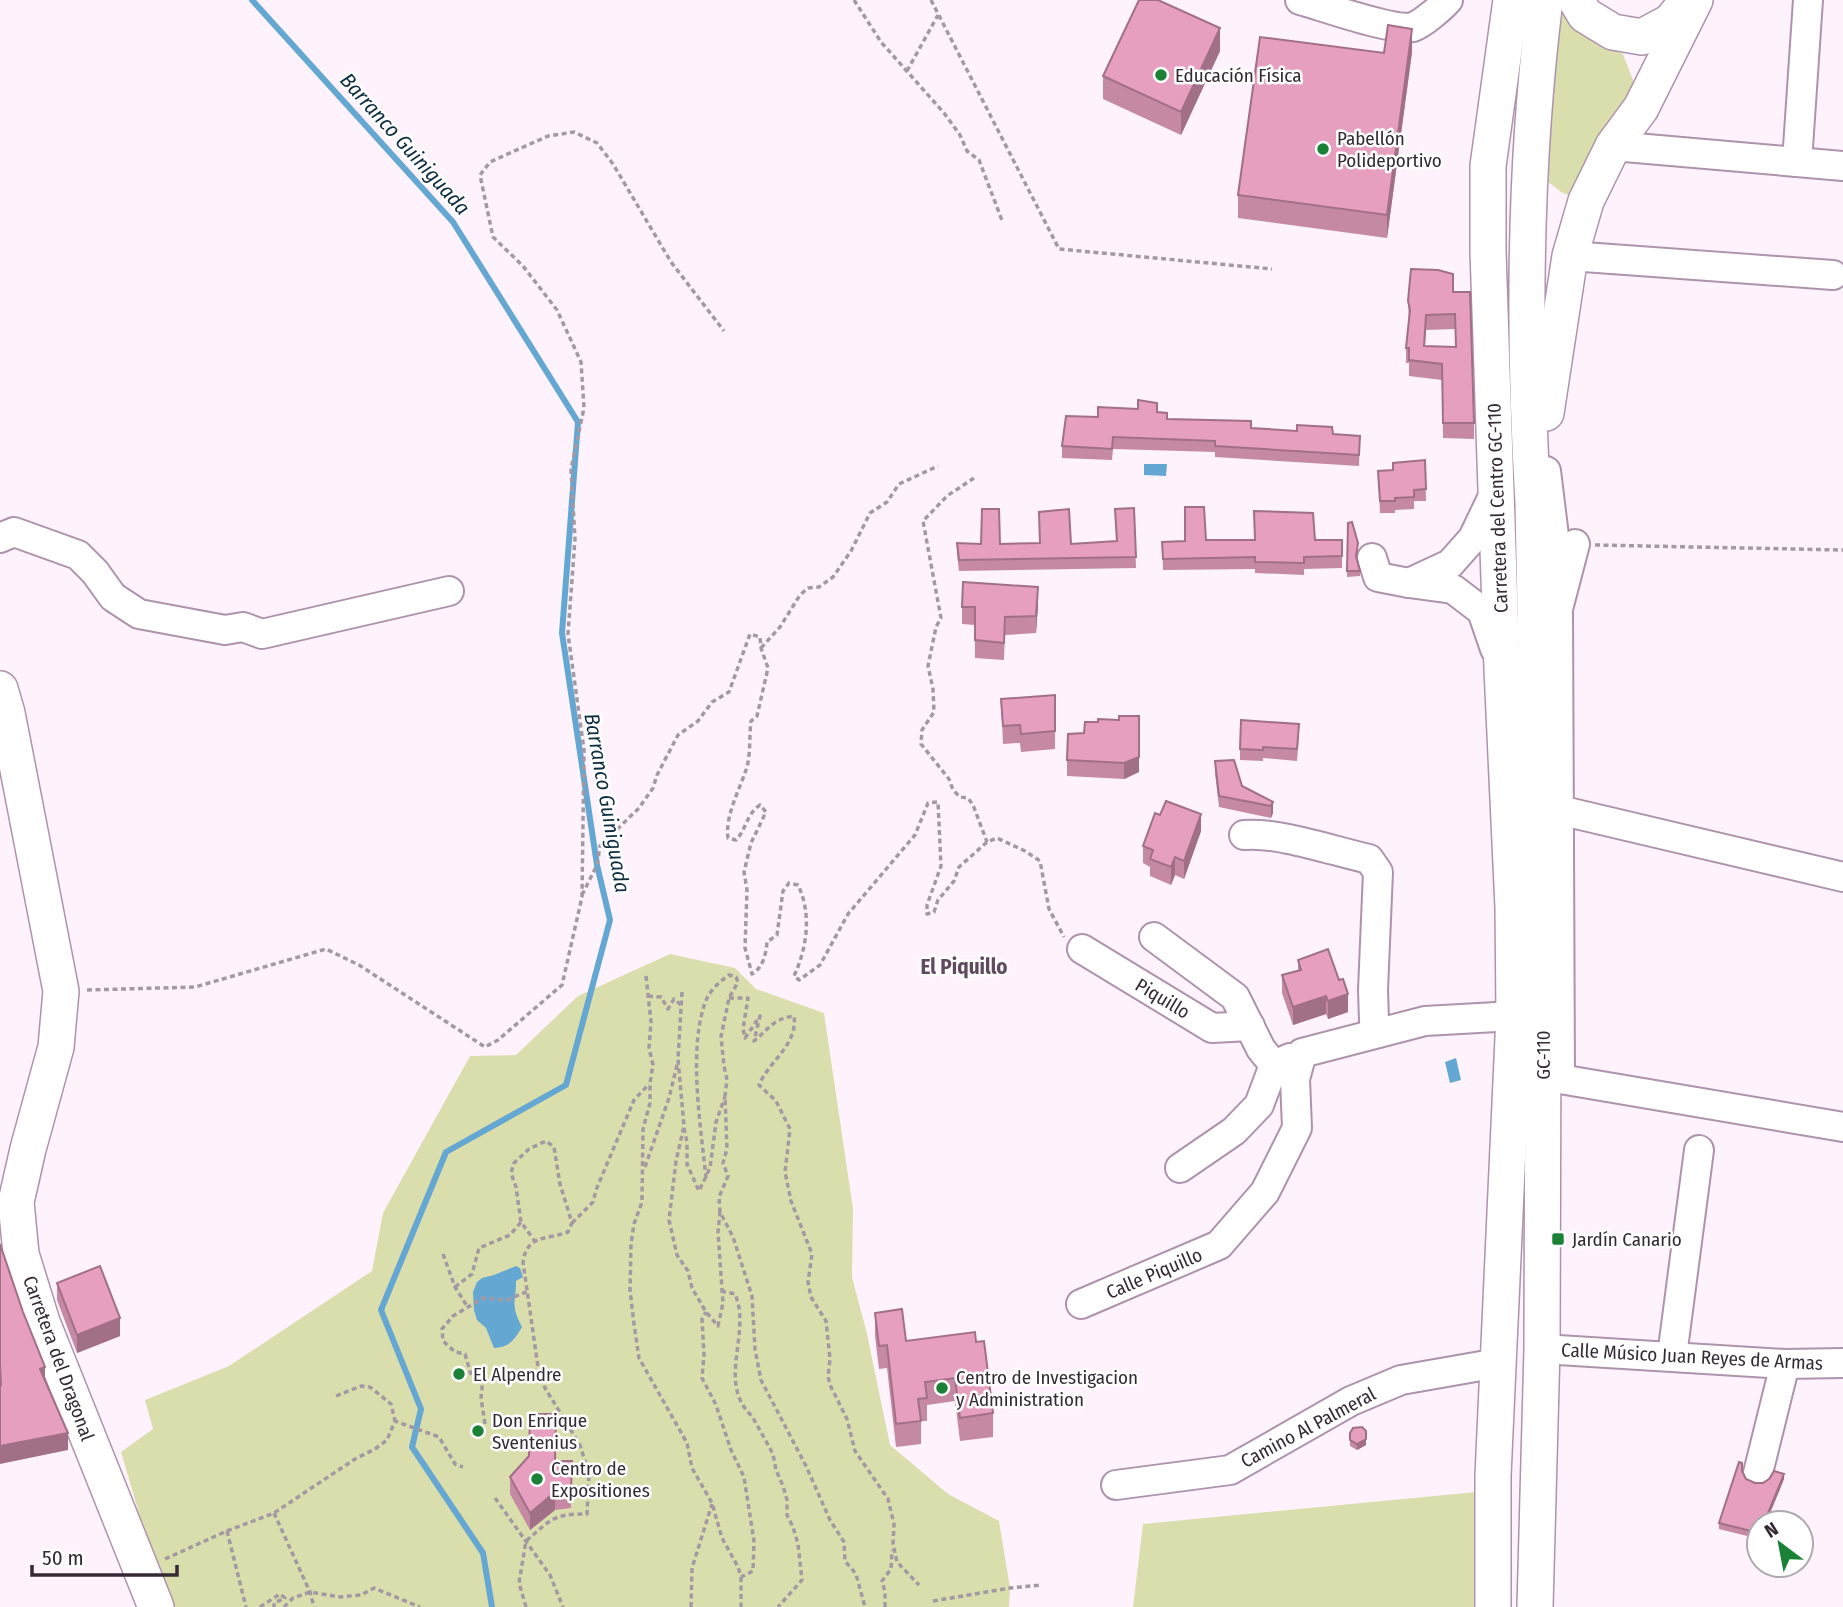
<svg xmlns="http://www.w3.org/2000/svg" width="1843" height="1607" font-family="'Fira Sans Condensed',sans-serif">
	<rect width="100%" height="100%" fill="#fef3fd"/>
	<g fill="#daddac">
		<polygon points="1564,2 1600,42 1623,54 1633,80 1632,96 1571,196 1561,192 1547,181 1550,105"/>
		<polygon points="670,954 735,968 756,989 824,1013 853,1209 852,1277 867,1334 890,1445 948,1494 999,1521 1010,1588 1009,1607 170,1607 154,1564 121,1452 153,1429 145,1400 229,1366 372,1271 383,1213 470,1056 516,1055 578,996"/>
		<polygon points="1476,1492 1474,1607 1133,1607 1143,1524"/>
	</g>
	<g fill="#63a7d2">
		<polygon points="1144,464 1167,464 1166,476 1144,475"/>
		<polygon points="1456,1058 1461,1080 1450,1083 1445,1062"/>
		<path d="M516,1266L520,1268L523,1277L516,1281C516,1304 510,1303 522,1327C515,1339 509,1348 494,1348L486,1328L477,1320L474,1310L473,1292L477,1282L482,1278L494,1275Z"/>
	</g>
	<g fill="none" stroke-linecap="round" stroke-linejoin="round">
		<polyline stroke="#63a7d2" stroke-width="6" points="252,0 453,222 578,422 562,633 597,865 610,920 566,1085 446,1152 381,1310 421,1409 412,1447 483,1553 492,1607"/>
		<g stroke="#ad93ab" stroke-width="32">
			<g id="minor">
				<path d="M1300,0C1322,6 1395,32 1413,27C1422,24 1442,7 1448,0"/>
				<polyline points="1613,146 1843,166"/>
				<polyline points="1797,162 1808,0"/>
				<polyline points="1570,256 1833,275"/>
				<polyline points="1546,471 1555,544 1547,580"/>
				<polyline points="1495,492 1473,538 1450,564 1409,583 1453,589 1482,611 1495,649"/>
				<polyline points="0,538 14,532 78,555 95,572 113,597 139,614 225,630 243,627 262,634 449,591"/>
				<polyline points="1575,544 1558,609 1560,1079 1843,1127"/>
				<polyline points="1372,558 1378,577 1409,583"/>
				<polyline points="1559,810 1843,877"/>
				<path d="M1244,835C1279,832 1333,851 1369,859L1378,872L1373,990L1374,1021L1378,1033"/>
				<polyline points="1154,937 1235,997 1261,1049 1274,1065"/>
				<polyline points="1082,949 1212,1028 1250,1026"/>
				<polyline points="1180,1168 1234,1131 1259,1105 1274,1065 1290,1058"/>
				<polyline points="1081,1304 1219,1245 1265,1192 1297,1128 1295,1079 1302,1053 1425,1021 1514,1016"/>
				<polyline points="1542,1349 1785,1364 1843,1363"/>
				<polyline points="1672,1356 1699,1150"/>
				<polyline points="1758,1473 1785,1364"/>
				<polyline points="1116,1485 1230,1470 1351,1401 1401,1380 1498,1363"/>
			</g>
		</g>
		<g stroke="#ad93ab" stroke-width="38">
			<g id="major">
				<polyline points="1576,0 1585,15 1613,32 1642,37 1670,22 1686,3"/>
				<polyline points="1546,413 1570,256 1586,201 1613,146 1641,108 1695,0"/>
				<polyline points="0,689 7,713 61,991 56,1047 28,1149 16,1202 21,1254 42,1322 156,1607"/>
				<polyline points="1493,1607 1493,1476 1514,1016 1513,908 1502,669 1488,251 1488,166 1511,0"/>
				<path d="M1535,1607L1542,1349L1543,1027L1533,503C1523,336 1524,166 1545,0"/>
			</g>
		</g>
		<g stroke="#a499a3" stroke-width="3.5" stroke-dasharray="5 3.5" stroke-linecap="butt">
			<polyline points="854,0 881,42 944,113 960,135 967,151 979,160 1003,223"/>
			<polyline points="931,0 1059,249 1272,269"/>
			<polyline points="907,71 938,15"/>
			<polyline points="974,478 947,496 923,521 941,618 936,627 928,666 933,689 934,712 922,730 921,744 949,779 953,790 960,797 968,798 973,805 987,842"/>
			<polyline points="1595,545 1843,550"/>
			<polyline points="761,648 780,627 800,595 808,588 819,587 833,577 851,551 870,513 887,502 899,484 938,466"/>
			<path d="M582,895L597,865L600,846L639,808L653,788L657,775L678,735L698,721L712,702L729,692L750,634L760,637L761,648L768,668L757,716L751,721C749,736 751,756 746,770C739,791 725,816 728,838L736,840C746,830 747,813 760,805L766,812L751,843L744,872L747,890L745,948L752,974C763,968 766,954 767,942L777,935L783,891L789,883L798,885C812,914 807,948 794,976L799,980L820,965L848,914L915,835L928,803L938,802L941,866L927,905V914L934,912L938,900L954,881L959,867L987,842L997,838L1025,851L1040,861L1049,909L1064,937"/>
			<polyline points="646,976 651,1022 649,1048 653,1065 650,1083 650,1103 643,1129 642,1202 634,1224 631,1244 630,1290 634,1324 639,1358 687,1443 692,1468 712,1503 722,1538 738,1567 741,1577 753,1571 754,1541 744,1477 731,1450 716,1405 702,1378 704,1355 702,1319 706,1312"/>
			<polyline points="87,990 195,987 326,949 359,965 485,1047 498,1040 562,985 582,897 584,750 568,634 575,539 571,469 584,408 581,362 557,310 523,266 493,237 480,175 490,162 548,136 574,132 597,143 613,164 671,262 724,331"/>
			<polyline points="682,992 678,1059 684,1126 676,1161 669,1220 677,1255 688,1271 692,1288 706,1312 718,1326 723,1303 718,1232 720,1212"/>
			<polyline points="648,996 661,997 668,1009 674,999 681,1005"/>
			<path d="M729,998H748L743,1029L745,1038L760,1016L754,1041C769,1029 772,1019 794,1016C798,1045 769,1061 759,1085L776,1101L790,1129L785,1172L791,1201L812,1254L808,1282L811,1297L826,1321L830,1359L828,1377L831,1387L847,1419L855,1451L888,1499L894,1524L893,1544L897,1562L919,1585"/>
			<polyline points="684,1128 687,1142 687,1164 699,1191 710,1168 716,1122 725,1097"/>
			<polyline points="645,1167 669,1098 678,1061"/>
			<path d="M706,1178C701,1128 688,1051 705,1003C709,991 719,982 729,975L736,977L738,982L729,998L721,1037L724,1066L727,1080L725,1096L727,1149L723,1163L728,1176L719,1197L720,1212L733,1237L752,1296L755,1349L761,1380L806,1466L830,1520L844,1542L845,1561L856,1574L865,1607"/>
			<polyline points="572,1223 593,1202 596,1190 634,1100 649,1084"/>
			<polyline points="443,1254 455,1287 467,1306"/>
			<polyline points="455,1287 472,1274 479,1248 510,1235 521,1222"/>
			<path d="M721,1291L735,1294C752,1333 716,1383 752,1416L773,1454L776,1470L783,1486L787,1500V1515L793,1527L798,1544L802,1580L778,1607"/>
			<polyline points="336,1396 361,1386 370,1387 391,1404 395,1421"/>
			<polyline points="485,1424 481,1398 483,1379 472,1378 465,1354 455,1352 443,1341 442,1329 453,1316 483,1298 507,1300 528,1291"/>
			<polyline points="495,1498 550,1575 563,1607"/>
			<polyline points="274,1513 310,1592 314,1607"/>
			<polyline points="227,1531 274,1513 355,1459 375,1449 387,1440 395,1421 439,1437 455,1464 463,1467"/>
			<polyline points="165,1559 227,1531 246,1607"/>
			<polyline points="741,1577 741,1607"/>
			<polyline points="933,1601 1010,1588 1042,1585"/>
			<polyline points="260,1607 280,1594 285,1598 274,1603 274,1607"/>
			<polyline points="284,1607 293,1598 310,1592 340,1597 361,1595 374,1588 420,1607"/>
			<path d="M526,1607L519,1583L526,1541C552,1519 552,1514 587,1514L589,1474L580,1445L545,1388L538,1367L523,1262C527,1234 547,1240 568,1232L572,1223L560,1184L554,1147L546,1141L529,1149L514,1163L511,1173L516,1187L521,1222L534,1240"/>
			<polyline points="691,1607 692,1568 712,1504"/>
			<polyline points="885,1607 885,1592 882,1581 891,1569 892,1550"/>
		</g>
		<use href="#minor" stroke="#fff" stroke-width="28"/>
		<use href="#major" stroke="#fff" stroke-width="35"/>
	</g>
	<g fill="#c689a4" fill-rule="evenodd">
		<polygon points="1220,51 1181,135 1103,99 1103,76"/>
		<polygon points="1412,52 1387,238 1238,218 1238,195 1384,53"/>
		<path d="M1453,292L1474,423V439L1443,438L1442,380L1409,376V363H1406V348L1409,321L1408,301ZM1455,329V347L1425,346L1426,330Z"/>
		<polygon points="1157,412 1167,419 1251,428 1360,436 1359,466 1215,457 1215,452 1113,449 1112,460 1062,458 1062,446 1098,417"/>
		<polygon points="1425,460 1426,501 1414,501 1414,509 1395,510 1395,513 1380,513 1378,471 1393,470"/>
		<polygon points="1134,508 1136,568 959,571 957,554 957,543 981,544 1071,544 1116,541 1115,509"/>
		<polygon points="1254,511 1315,540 1342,540 1342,568 1304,569 1304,575 1255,573 1255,569 1163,570 1162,542 1206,540 1255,540"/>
		<polygon points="1358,549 1357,559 1360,571 1360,576 1347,577 1347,571"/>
		<polygon points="1038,605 1036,633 1005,635 1004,660 975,658 975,625 962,624 962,607"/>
		<polygon points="1055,695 1055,749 1021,752 1020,743 1003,744 1001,699"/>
		<polygon points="1084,733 1139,772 1124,779 1067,776 1067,760"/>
		<polygon points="1299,735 1297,761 1263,758 1263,761 1240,760 1240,749"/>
		<polygon points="1215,761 1242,786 1273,802 1273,813 1271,818 1219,807 1215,773"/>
		<polygon points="1201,831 1184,879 1175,875 1171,885 1150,876 1150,867 1143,863 1143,846"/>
		<polygon points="1298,960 1348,1012 1328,1019 1326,1014 1293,1025 1282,993 1282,975 1298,970"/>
		<polygon points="57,1283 120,1336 77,1353 57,1300"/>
		<polygon points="875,1313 906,1341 976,1342 993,1413 993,1437 960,1441 955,1401 927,1405 927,1421 921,1421 921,1444 896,1447 887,1368 879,1369 875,1336"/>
		<polygon points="1350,1433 1366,1445 1357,1450 1350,1446"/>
		<polygon points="529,1456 556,1461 572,1461 571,1508 555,1510 530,1530 510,1494 510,1477"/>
		<polygon points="1746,1479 1755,1483 1784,1479 1766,1523 1759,1523 1759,1539 1719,1529 1719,1523"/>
	</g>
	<g fill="#a16f86">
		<polygon points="1220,28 1220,51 1181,135 1181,112"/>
		<polygon points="1412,29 1412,52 1387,238 1387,215"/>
		<polygon points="1038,587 1038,605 1036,633 1036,616"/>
		<polygon points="1139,716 1139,772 1124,779 1124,763"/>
		<polygon points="1273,802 1273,813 1271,818 1271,806"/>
		<polygon points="1201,814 1201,831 1184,879 1184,861"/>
		<polygon points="1175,857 1175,875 1171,885 1171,867"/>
		<polygon points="1348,994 1348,1012 1328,1019 1328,1001"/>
		<polygon points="1326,996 1326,1014 1293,1025 1293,1007"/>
		<polygon points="120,1318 120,1336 77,1353 77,1335"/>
		<polygon points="45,1367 45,1385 40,1369"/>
		<polygon points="68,1433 68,1450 0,1464 0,1446"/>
		<polygon points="1366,1439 1366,1445 1357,1450 1357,1444"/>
		<polygon points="1784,1474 1784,1479 1766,1523 1764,1523"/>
		<polygon points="555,1492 555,1510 530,1530 530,1513"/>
	</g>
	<g fill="#e69fbf" stroke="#a16f86" stroke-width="2" fill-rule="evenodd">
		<polygon points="1139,0 1158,0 1220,28 1181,112 1103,76"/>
		<polygon points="1388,25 1412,29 1387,215 1238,195 1260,37 1384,53"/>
		<path d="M1411,269L1438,270L1453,274V292H1470L1474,423H1443L1442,364L1409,360V348H1406L1410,310L1408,301ZM1455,314L1456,347L1424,346L1426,315Z"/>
		<polygon points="1138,400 1157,403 1157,412 1167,413 1167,419 1251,421 1251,428 1297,431 1297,425 1332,427 1333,434 1360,436 1359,455 1215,446 1215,441 1113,437 1112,449 1062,446 1066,416 1098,417 1098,407 1138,409"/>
		<polygon points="1425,460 1426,489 1414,490 1414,497 1395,498 1395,501 1380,501 1378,471 1393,470 1393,463"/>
		<polygon points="1185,507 1204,507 1206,540 1255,540 1254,511 1313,513 1315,540 1342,540 1342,556 1304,557 1304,563 1255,562 1255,557 1163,559 1162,542 1185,541"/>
		<polygon points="1134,508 1136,557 959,560 957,543 981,544 982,509 999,509 1000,544 1040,543 1039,512 1069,509 1071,544 1117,541 1115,509"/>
		<polygon points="1352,522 1358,543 1356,556 1360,571 1347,571 1348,523"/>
		<polygon points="963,582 1038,587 1036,616 1005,617 1004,643 975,640 975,607 962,607"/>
		<polygon points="1055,695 1055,731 1021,734 1020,725 1003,726 1001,699"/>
		<polygon points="1119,716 1139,716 1139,757 1124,763 1067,760 1068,734 1084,733 1085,722 1098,722 1098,719 1119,720"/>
		<polygon points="1241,720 1299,724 1297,749 1263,747 1263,750 1240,749"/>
		<polygon points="1234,760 1242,786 1273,802 1271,806 1219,796 1215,761"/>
		<polygon points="1166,801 1201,814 1184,861 1175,857 1171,867 1150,859 1153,850 1143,846 1155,813 1160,815"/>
		<polygon points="1328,949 1339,980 1343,979 1348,994 1328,1001 1326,996 1293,1007 1282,975 1301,970 1298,960"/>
		<polygon points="0,1244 23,1312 45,1367 40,1369 68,1433 0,1446 0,1386 1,1385 0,1365"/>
		<polygon points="100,1266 120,1318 77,1335 57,1283"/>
		<polygon points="902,1309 906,1341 975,1332 976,1342 984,1341 993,1413 960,1418 955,1378 925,1382 927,1398 918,1399 921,1421 896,1424 887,1345 879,1346 875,1313"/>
		<polygon points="530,1414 556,1414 555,1461 572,1461 571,1491 555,1492 530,1513 510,1477 529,1456"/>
		<polygon points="1362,1427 1366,1431 1366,1439 1357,1444 1350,1440 1350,1433 1353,1428"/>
		<polygon points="1739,1462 1742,1463 1742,1471 1746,1479 1755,1483 1763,1483 1769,1479 1774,1471 1784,1474 1764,1523 1759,1523 1759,1533 1719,1523"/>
	</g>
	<g fill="#1b8136" stroke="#fff" stroke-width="2.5">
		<circle cx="1161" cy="75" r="7"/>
		<circle cx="1323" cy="149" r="7"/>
		<rect x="1551" y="1232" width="14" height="14" rx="3.5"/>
		<circle cx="459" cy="1374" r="7"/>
		<circle cx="942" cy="1388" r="7"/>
		<circle cx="478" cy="1431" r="7"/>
		<circle cx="537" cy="1479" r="7"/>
	</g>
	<g text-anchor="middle" stroke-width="5" stroke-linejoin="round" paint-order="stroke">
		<g font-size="19" fill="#352a34" stroke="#fff" text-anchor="start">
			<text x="1175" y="82">Educación Física</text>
			<text x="1337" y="145">Pabellón<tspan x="1337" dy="22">Polideportivo</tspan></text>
			<text x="1572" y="1246">Jardín Canario</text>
			<text x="473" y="1381">El Alpendre</text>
			<text x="956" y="1384">Centro de Investigacion<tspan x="956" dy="22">y Administration</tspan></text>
			<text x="492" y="1427">Don Enrique<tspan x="492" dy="22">Sventenius</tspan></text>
			<text x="551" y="1475">Centro de<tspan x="551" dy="22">Expositiones</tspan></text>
		</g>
		<g font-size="19" fill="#352a34" stroke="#fff">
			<text transform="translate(1497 508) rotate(-92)" y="7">Carretera del Centro GC-110</text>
			<text transform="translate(1163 998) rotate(31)" y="7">Piquillo</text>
			<text transform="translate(1543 1055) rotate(-90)" y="7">GC-110</text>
			<text transform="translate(1154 1273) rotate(-23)" y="7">Calle Piquillo</text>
			<text transform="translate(1692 1356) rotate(3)" y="7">Calle Músico Juan Reyes de Armas</text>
			<text transform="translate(59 1358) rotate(70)" y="7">Carretera del Dragonal</text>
			<text transform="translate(1308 1427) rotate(-28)" y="7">Camino Al Palmeral</text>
		</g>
		<g font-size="21" font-style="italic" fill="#0d2c3e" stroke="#fff">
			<text transform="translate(405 144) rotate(48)" y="7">Barranco Guiniguada</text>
			<text transform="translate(607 803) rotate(80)" y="7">Barranco Guiniguada</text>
		</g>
		<g font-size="21" font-weight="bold" fill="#614a60" stroke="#fff">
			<text x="964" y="974">El Piquillo</text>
		</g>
	</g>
	<g transform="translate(1780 1544) rotate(328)"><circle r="33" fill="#ffffff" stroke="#aeaaae" stroke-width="2"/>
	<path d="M0-5L12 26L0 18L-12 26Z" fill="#1b8136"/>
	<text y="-10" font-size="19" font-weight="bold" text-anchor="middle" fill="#352a34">N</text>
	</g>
	<path d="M32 1565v10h145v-10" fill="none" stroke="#352a34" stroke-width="3.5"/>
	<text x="42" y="1565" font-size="21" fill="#352a34" stroke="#ffffff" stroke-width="5" paint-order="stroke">50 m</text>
</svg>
